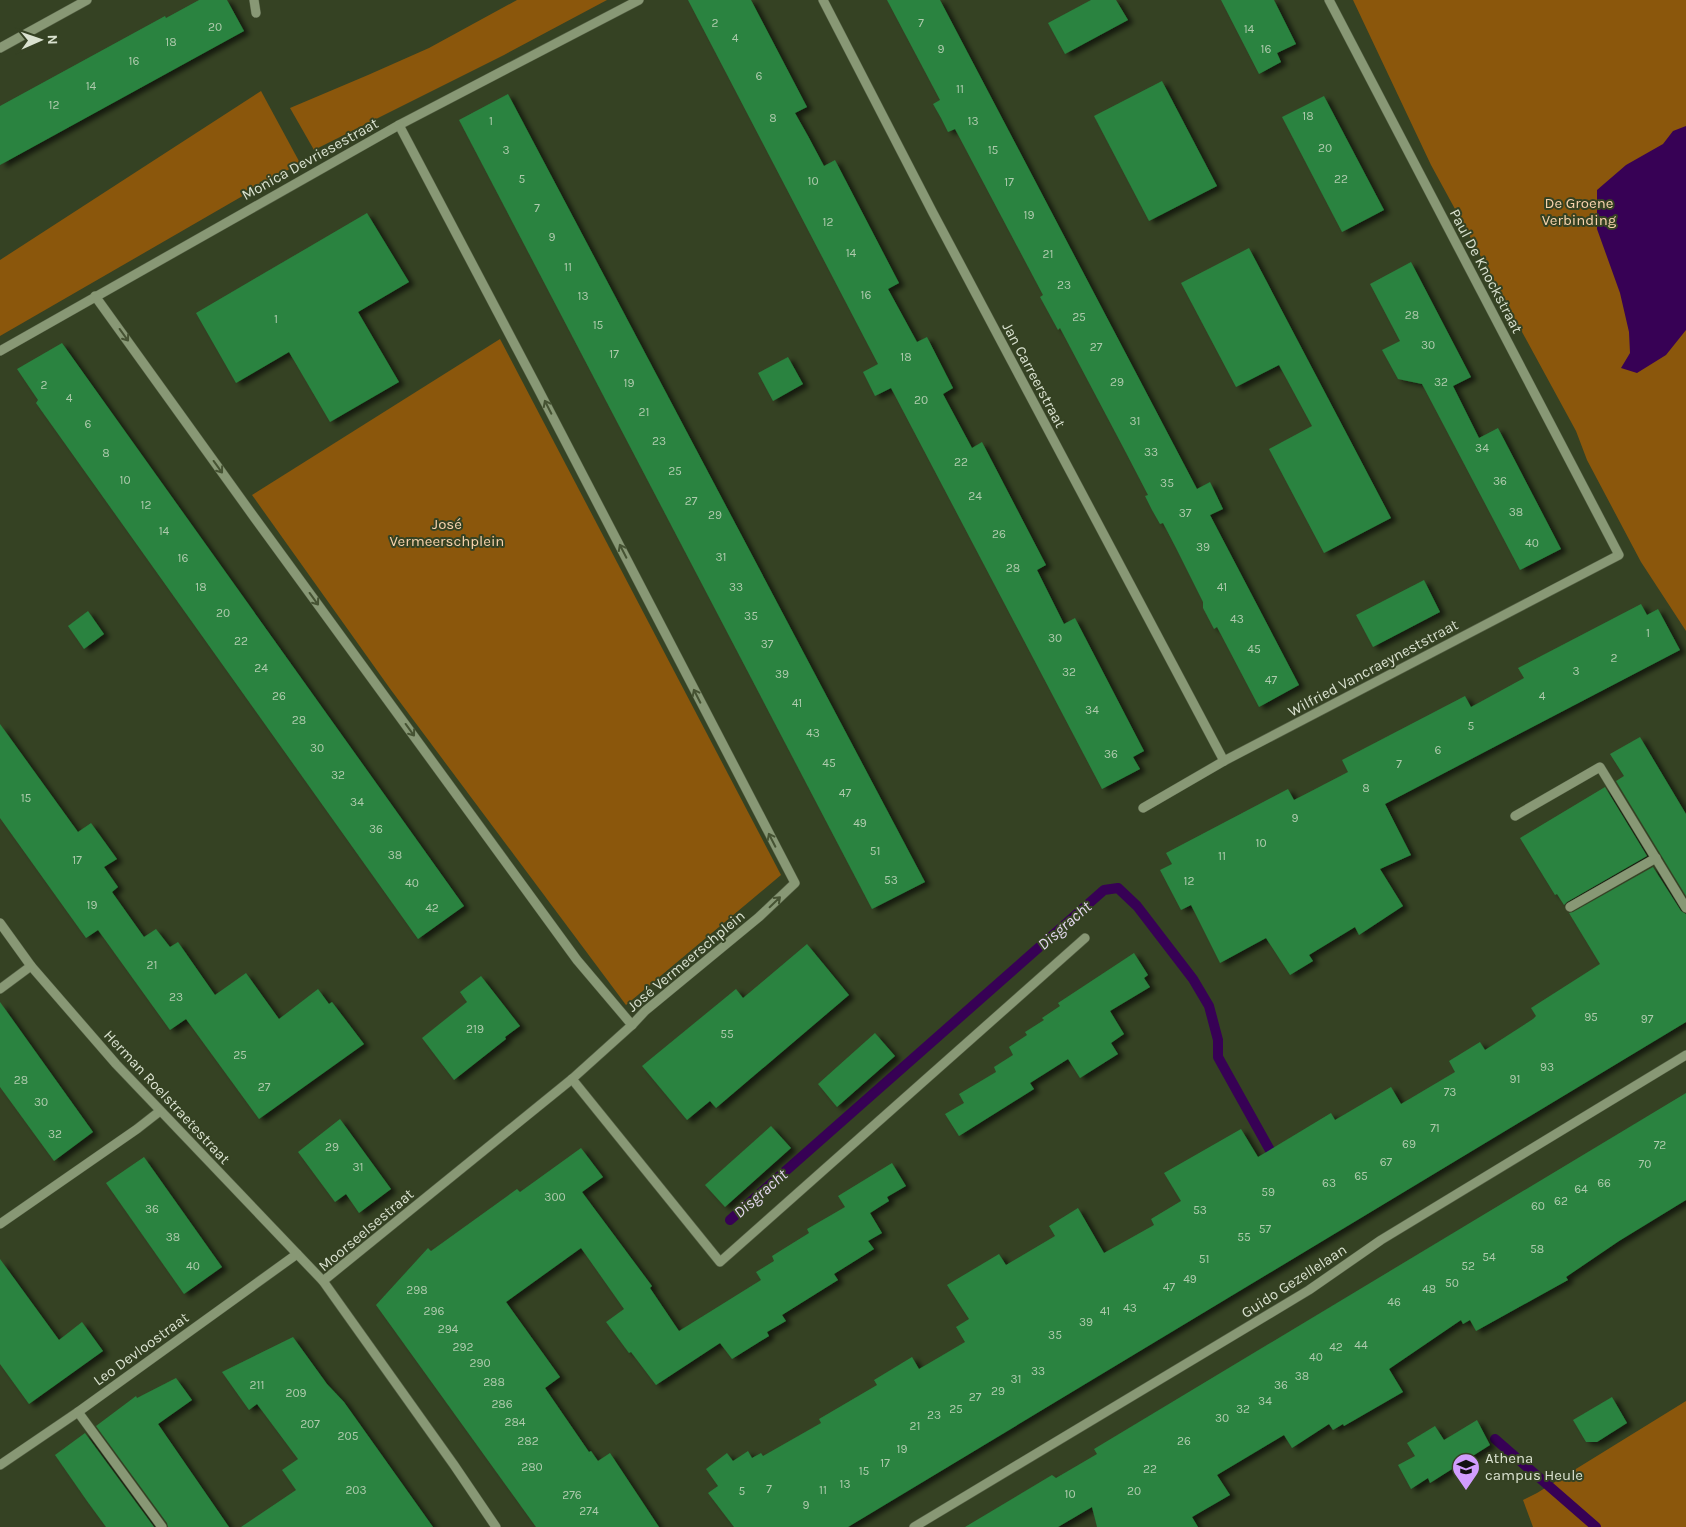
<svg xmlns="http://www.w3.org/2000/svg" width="1686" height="1527" font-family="Karla,sans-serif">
	<defs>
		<filter id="shadow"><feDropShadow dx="5.5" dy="3" stdDeviation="2.5" flood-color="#0009"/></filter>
	</defs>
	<rect width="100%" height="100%" fill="#354223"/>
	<g fill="#8b570c">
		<polygon points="517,0 607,0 504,55 314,150 290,108 368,75 429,48"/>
		<polygon points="1353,0 1686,0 1686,631 1641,562 1587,460 1576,431 1431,165"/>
		<polygon points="261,91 300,163 0,336 0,260"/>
		<polygon points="500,339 781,875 626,1005 391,690 252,495"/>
		<polygon points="1686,1401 1686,1527 1533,1527 1523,1500 1537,1493"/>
	</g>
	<polygon fill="#370155" points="1686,126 1686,330 1666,355 1637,373 1621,368 1630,353 1629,332 1620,293 1597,229 1597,190 1626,165 1663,144 1673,131"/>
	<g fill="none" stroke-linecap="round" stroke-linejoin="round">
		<g stroke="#370155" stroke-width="10">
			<polyline points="730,1220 1104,890 1118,888 1137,906 1193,979 1209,1006 1218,1040 1218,1057 1276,1161"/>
			<polyline points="1495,1439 1596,1527"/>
		</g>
	</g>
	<g fill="#29833f" filter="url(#shadow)">
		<polygon points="199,0 227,0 244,31 0,165 0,106 165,16 166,18"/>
		<polygon points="688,0 751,0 807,107 795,113 808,136 824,166 835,160 899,283 888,289 917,342 927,337 953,388 943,394 972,448 982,442 1046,565 1037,570 1064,624 1075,618 1144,751 1133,757 1140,769 1102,789 891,388 875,396 863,372 878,364"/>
		<polygon points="887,0 940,0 1197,489 1210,482 1223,509 1210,515 1299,685 1259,707 1217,627 1214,629 1203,608 1203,602 1176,548 1163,523 1160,524 1152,510 1145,496 1148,495 1123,447 1060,328 1058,330 1040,297 1043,295 955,129 948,132 941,118 933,104 940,100"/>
		<polygon points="1091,0 1116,0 1128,20 1065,54 1048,23"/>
		<polygon points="1221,0 1274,0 1296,44 1277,53 1281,62 1259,74"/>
		<polygon points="1162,81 1217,186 1149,221 1094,116"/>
		<polygon points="508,94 925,882 872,909 459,120"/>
		<polygon points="1324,96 1384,210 1342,232 1282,117"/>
		<polygon points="367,213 409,282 358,312 399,382 330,422 289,352 236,383 196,313"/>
		<polygon points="1249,248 1391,518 1324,553 1269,449 1312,426 1279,365 1236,387 1181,283"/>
		<polygon points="1411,262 1471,377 1453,386 1479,438 1498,428 1561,549 1520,570 1422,384 1398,379 1382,350 1400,341 1370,284"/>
		<polygon points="62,343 464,906 418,939 36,403 38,400 17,369"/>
		<polygon points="788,357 803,384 773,401 758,373"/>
		<polygon points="1424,580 1440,612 1373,647 1356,615"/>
		<polygon points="1641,604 1647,615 1658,609 1680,650 1385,804 1411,855 1380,869 1403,906 1359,935 1355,927 1309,955 1313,961 1290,975 1266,938 1220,963 1191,905 1181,910 1160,870 1172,864 1166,853 1288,789 1294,800 1348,772 1342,760 1465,696 1471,707 1524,678 1518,668"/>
		<polygon points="88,611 104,634 84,649 68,626"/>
		<polygon points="0,724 78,832 91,823 117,859 104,867 118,887 112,892 144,937 156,929 170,947 178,942 215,995 246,973 279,1019 318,989 329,1004 332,1002 364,1044 259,1119 186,1019 170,1030 98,930 86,938 0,818"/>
		<polygon points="1640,737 1686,814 1686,896 1616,781 1624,776 1610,754"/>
		<polygon points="1605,787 1647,856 1567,902 1564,905 1557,894 1555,895 1520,838"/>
		<polygon points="1653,867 1681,911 1686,914 1686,1022 848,1527 734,1527 708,1493 718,1486 706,1469 727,1453 733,1461 748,1451 752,1458 761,1453 763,1456 821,1423 819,1419 877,1385 874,1380 912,1357 919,1369 965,1342 956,1327 969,1319 947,1285 999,1254 1006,1265 1055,1236 1049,1226 1078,1208 1104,1253 1154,1225 1151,1219 1181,1201 1164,1173 1241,1129 1258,1157 1331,1113 1335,1120 1391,1087 1401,1104 1455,1072 1449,1061 1480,1042 1485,1050 1533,1019 1536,1016 1531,1008 1600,964 1569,913 1573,912"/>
		<polygon points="807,944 849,995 716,1108 710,1101 687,1120 642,1066 736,989 743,998"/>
		<polygon points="1134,953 1148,975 1144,978 1150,987 1110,1011 1124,1034 1111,1043 1118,1054 1080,1078 1068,1059 1030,1083 1034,1089 959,1136 945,1114 964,1103 959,1094 996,1072 994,1067 1013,1055 1009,1047 1027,1035 1025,1032 1044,1020 1042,1018 1060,1006 1058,1003"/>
		<polygon points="481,976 520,1026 505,1037 506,1039 454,1080 422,1038 467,1002 460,992"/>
		<polygon points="0,1002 93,1132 54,1161 0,1087"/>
		<polygon points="875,1033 895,1056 837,1107 818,1084"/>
		<polygon points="1686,1093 1686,1200 1619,1241 1566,1277 1568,1280 1476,1331 1470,1320 1463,1324 1461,1320 1389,1369 1403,1392 1344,1426 1343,1424 1333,1430 1329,1424 1292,1448 1284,1435 1217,1475 1230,1495 1192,1517 1198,1527 1097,1527 1092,1507 1058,1527 965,1527 1052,1475 1056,1478 1097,1454 1094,1449"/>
		<polygon points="340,1119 391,1189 359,1213 346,1194 335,1202 298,1152"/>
		<polygon points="771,1126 791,1148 725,1207 705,1185"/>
		<polygon points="581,1148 603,1177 582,1192 652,1286 650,1288 679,1331 761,1280 756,1272 774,1261 772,1256 809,1233 807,1229 845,1207 838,1196 892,1163 906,1186 887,1197 889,1201 870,1213 882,1233 868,1241 874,1249 834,1274 838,1280 782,1315 786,1321 767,1332 769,1336 732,1359 720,1343 656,1385 631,1352 629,1353 606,1322 624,1309 581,1248 506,1302 560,1377 545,1388 589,1452 591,1451 598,1461 610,1453 659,1527 536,1527 376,1305 428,1248 431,1251 517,1189 520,1192"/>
		<polygon points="144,1157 222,1267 184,1294 106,1183"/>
		<polygon points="0,1259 59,1340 82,1322 103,1351 29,1404 0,1364"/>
		<polygon points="293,1337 327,1384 344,1402 433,1527 241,1527 296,1490 282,1470 298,1459 257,1404 249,1410 222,1372"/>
		<polygon points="176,1378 192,1400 158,1424 229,1527 168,1527 167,1523 96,1426 136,1396 137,1398"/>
		<polygon points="1612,1397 1627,1423 1597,1442 1586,1442 1573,1420"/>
		<polygon points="1477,1420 1490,1445 1430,1483 1428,1478 1411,1489 1398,1465 1415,1456 1407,1443 1435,1426 1444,1440"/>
		<polygon points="85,1433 154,1527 106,1527 87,1501 55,1455"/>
	</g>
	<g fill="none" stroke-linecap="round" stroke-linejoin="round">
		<g stroke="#556045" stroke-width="10">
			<g id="minor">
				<polyline points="254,0 256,13"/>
				<polyline points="823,0 933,213 1224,761"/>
				<polyline points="0,48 87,0"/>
				<polyline points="95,296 254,517 577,960 632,1025"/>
				<polyline points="0,351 399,125 639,0"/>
				<polyline points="1143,808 1224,761 1619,555 1329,0"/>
				<polyline points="1515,816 1600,767 1686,908"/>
				<polyline points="1570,907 1656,858"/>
				<polyline points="0,923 31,966 116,1064 323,1281 454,1465 496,1527"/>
				<polyline points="0,989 31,966"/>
				<polyline points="572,1079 720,1262 1085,938"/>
				<polyline points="0,1224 137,1129 160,1111"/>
				<polyline points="323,1281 572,1079 632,1025 645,1011 759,917 795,883 535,383 399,125"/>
				<polyline points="78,1412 162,1527"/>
				<polyline points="0,1465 78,1412 297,1254"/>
				<polyline points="914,1527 1309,1290 1381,1240 1686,1055"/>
			</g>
		</g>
		<use href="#minor" stroke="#889875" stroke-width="9"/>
	</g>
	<defs><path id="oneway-shaft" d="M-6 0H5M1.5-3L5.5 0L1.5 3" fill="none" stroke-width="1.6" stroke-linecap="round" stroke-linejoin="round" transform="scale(1.25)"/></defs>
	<g stroke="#465333">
		<use href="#oneway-shaft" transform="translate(124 335) rotate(54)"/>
		<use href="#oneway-shaft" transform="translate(548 407) rotate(-117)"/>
		<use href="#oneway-shaft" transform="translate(218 467) rotate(54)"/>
		<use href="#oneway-shaft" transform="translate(623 551) rotate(-117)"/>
		<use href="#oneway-shaft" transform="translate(314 599) rotate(54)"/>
		<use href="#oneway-shaft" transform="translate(697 696) rotate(-117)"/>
		<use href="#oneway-shaft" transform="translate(410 730) rotate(54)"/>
		<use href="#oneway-shaft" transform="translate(772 840) rotate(-117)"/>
		<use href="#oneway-shaft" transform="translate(775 902) rotate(-44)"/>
	</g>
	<defs>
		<g id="school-pin" transform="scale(1.4375)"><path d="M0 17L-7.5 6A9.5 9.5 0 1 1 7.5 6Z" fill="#d19dfe" stroke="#354223"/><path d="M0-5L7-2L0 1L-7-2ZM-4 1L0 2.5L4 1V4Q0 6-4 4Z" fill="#111"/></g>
	</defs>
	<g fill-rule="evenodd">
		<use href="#school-pin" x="1466" y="1467"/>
	</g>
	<g text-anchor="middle" stroke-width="4" stroke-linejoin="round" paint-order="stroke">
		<g font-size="12" fill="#aecaac">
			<text x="715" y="27">2</text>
			<text x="921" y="27">7</text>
			<text x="215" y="31">20</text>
			<text x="1249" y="33">14</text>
			<text x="735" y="42">4</text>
			<text x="171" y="46">18</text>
			<text x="941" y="53">9</text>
			<text x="1266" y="53">16</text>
			<text x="134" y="65">16</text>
			<text x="759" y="80">6</text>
			<text x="91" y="90">14</text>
			<text x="960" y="93">11</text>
			<text x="54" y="109">12</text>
			<text x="1308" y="120">18</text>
			<text x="773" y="122">8</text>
			<text x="491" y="125">1</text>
			<text x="973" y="125">13</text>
			<text x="1325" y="152">20</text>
			<text x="506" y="154">3</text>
			<text x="993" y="154">15</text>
			<text x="522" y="183">5</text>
			<text x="1341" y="183">22</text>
			<text x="813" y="185">10</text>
			<text x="1009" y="186">17</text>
			<text x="537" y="212">7</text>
			<text x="1029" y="219">19</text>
			<text x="828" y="226">12</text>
			<text x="552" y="241">9</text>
			<text x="851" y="257">14</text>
			<text x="1048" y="258">21</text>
			<text x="568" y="271">11</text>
			<text x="1064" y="289">23</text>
			<text x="866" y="299">16</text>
			<text x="583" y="300">13</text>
			<text x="1412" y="319">28</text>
			<text x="1079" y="321">25</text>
			<text x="276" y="323">1</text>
			<text x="598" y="329">15</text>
			<text x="1428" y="349">30</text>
			<text x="1096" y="351">27</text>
			<text x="614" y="358">17</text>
			<text x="906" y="361">18</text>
			<text x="1117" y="386">29</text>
			<text x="1441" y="386">32</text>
			<text x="629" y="387">19</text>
			<text x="44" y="389">2</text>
			<text x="69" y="402">4</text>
			<text x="921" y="404">20</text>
			<text x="644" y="416">21</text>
			<text x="1135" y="425">31</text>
			<text x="88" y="428">6</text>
			<text x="659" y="445">23</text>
			<text x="1482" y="452">34</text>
			<text x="1151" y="456">33</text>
			<text x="106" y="457">8</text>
			<text x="961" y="466">22</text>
			<text x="675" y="475">25</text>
			<text x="125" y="484">10</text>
			<text x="1500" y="485">36</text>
			<text x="1167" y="487">35</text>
			<text x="975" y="500">24</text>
			<text x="691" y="505">27</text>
			<text x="146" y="509">12</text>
			<text x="1516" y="516">38</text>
			<text x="1185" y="517">37</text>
			<text x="715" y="519">29</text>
			<text x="164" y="535">14</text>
			<text x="999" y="538">26</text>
			<text x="1532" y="547">40</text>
			<text x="1203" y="551">39</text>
			<text x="721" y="561">31</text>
			<text x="183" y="562">16</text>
			<text x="1013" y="572">28</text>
			<text x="201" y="591">18</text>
			<text x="736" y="591">33</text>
			<text x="1222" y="591">41</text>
			<text x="223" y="617">20</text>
			<text x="751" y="620">35</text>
			<text x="1237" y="623">43</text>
			<text x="1648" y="637">1</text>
			<text x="1055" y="642">30</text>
			<text x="241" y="645">22</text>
			<text x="767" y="648">37</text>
			<text x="1254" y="653">45</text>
			<text x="1614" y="662">2</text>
			<text x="261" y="672">24</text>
			<text x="1576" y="675">3</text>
			<text x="1069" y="676">32</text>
			<text x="782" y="678">39</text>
			<text x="1271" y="684">47</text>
			<text x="279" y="700">26</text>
			<text x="1542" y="700">4</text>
			<text x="797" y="707">41</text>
			<text x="1092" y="714">34</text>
			<text x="299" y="724">28</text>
			<text x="1471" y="730">5</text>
			<text x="813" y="737">43</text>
			<text x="317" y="752">30</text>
			<text x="1438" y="754">6</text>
			<text x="1111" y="758">36</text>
			<text x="829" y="767">45</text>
			<text x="1399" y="768">7</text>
			<text x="338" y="779">32</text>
			<text x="1366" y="792">8</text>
			<text x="845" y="797">47</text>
			<text x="26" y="802">15</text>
			<text x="357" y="806">34</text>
			<text x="1295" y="822">9</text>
			<text x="860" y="827">49</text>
			<text x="376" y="833">36</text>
			<text x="1261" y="847">10</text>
			<text x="875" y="855">51</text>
			<text x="395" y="859">38</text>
			<text x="1222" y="860">11</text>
			<text x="77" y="864">17</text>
			<text x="891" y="884">53</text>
			<text x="1189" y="885">12</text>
			<text x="412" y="887">40</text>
			<text x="92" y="909">19</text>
			<text x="432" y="912">42</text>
			<text x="152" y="969">21</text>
			<text x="176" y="1001">23</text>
			<text x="1591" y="1021">95</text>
			<text x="1647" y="1023">97</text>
			<text x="475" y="1033">219</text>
			<text x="727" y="1038">55</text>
			<text x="240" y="1059">25</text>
			<text x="1547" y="1071">93</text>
			<text x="1515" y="1083">91</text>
			<text x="21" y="1084">28</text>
			<text x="264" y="1091">27</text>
			<text x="1450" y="1096">73</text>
			<text x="41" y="1106">30</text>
			<text x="1435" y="1132">71</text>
			<text x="55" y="1138">32</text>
			<text x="1409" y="1148">69</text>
			<text x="1660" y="1149">72</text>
			<text x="332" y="1151">29</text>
			<text x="1386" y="1166">67</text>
			<text x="1645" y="1168">70</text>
			<text x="358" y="1171">31</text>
			<text x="1361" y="1180">65</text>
			<text x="1329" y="1187">63</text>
			<text x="1604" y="1187">66</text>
			<text x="1581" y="1193">64</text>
			<text x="1268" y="1196">59</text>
			<text x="555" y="1201">300</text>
			<text x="1561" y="1205">62</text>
			<text x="1538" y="1210">60</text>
			<text x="152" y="1213">36</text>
			<text x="1200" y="1214">53</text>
			<text x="1265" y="1233">57</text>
			<text x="173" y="1241">38</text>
			<text x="1244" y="1241">55</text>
			<text x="1537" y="1253">58</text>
			<text x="1489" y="1261">54</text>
			<text x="1204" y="1263">51</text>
			<text x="193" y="1270">40</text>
			<text x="1468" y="1270">52</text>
			<text x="1190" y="1283">49</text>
			<text x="1452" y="1287">50</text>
			<text x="1169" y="1291">47</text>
			<text x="1429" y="1293">48</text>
			<text x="417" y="1294">298</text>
			<text x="1394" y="1306">46</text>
			<text x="1130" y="1312">43</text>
			<text x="434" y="1315">296</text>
			<text x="1105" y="1315">41</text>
			<text x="1086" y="1326">39</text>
			<text x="448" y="1333">294</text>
			<text x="1055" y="1339">35</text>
			<text x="1361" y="1349">44</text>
			<text x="463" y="1351">292</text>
			<text x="1336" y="1351">42</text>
			<text x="1316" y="1361">40</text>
			<text x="480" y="1367">290</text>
			<text x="1038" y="1375">33</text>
			<text x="1302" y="1380">38</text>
			<text x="1016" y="1383">31</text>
			<text x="494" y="1386">288</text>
			<text x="257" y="1389">211</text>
			<text x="1281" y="1389">36</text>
			<text x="998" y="1395">29</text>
			<text x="296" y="1397">209</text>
			<text x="975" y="1401">27</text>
			<text x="1265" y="1405">34</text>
			<text x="502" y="1408">286</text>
			<text x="956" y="1413">25</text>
			<text x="1243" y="1413">32</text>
			<text x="934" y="1419">23</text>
			<text x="1222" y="1422">30</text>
			<text x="515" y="1426">284</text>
			<text x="310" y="1428">207</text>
			<text x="915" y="1430">21</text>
			<text x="348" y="1440">205</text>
			<text x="528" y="1445">282</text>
			<text x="1184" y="1445">26</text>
			<text x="902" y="1453">19</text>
			<text x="885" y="1467">17</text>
			<text x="532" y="1471">280</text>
			<text x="1150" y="1473">22</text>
			<text x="864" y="1475">15</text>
			<text x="845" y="1488">13</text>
			<text x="769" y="1493">7</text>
			<text x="356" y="1494">203</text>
			<text x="823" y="1494">11</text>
			<text x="742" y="1495">5</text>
			<text x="1134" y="1495">20</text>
			<text x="1070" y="1498">10</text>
			<text x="572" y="1499">276</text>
			<text x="806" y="1509">9</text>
			<text x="589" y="1515">274</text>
		</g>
		<g font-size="15" fill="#dae2d0" stroke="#354223">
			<text transform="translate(310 159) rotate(-29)" y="5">Monica Devriesestraat</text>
			<text transform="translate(1486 271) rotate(62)" y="5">Paul De Knockstraat</text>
			<text transform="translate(1034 375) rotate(62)" y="5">Jan Carreerstraat</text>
			<text transform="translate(1373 668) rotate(-28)" y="5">Wilfried Vancraeyneststraat</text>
			<text transform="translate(686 961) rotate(-40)" y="5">José Vermeerschplein</text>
			<text transform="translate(167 1097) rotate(47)" y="5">Herman Roelstraetestraat</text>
			<text transform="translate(366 1230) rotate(-40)" y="5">Moorseelsestraat</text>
			<text transform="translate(1294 1281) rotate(-33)" y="5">Guido Gezellelaan</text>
			<text transform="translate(141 1349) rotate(-36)" y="5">Leo Devloostraat</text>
		</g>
		<g font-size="15" fill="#f9d4ae" stroke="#354223">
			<text x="1579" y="208">De Groene<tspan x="1579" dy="17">Verbinding</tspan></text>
			<text x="447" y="529">José<tspan x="447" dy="17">Vermeerschplein</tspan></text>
		</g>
		<g font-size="15" fill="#dae2d0" stroke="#354223" text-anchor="start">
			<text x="1485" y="1463">Athena<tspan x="1485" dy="17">campus Heule</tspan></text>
		</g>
		<g font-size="16" font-style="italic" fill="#e3d8ee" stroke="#354223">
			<text transform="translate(1064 925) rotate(-41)" y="6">Disgracht</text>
			<text transform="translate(760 1193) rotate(-41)" y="6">Disgracht</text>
		</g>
	</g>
	<g transform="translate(40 40) rotate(88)" stroke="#354223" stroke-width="4" paint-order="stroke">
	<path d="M0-4L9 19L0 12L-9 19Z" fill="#dae2d0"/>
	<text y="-8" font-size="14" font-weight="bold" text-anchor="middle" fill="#dae2d0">N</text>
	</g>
</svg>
